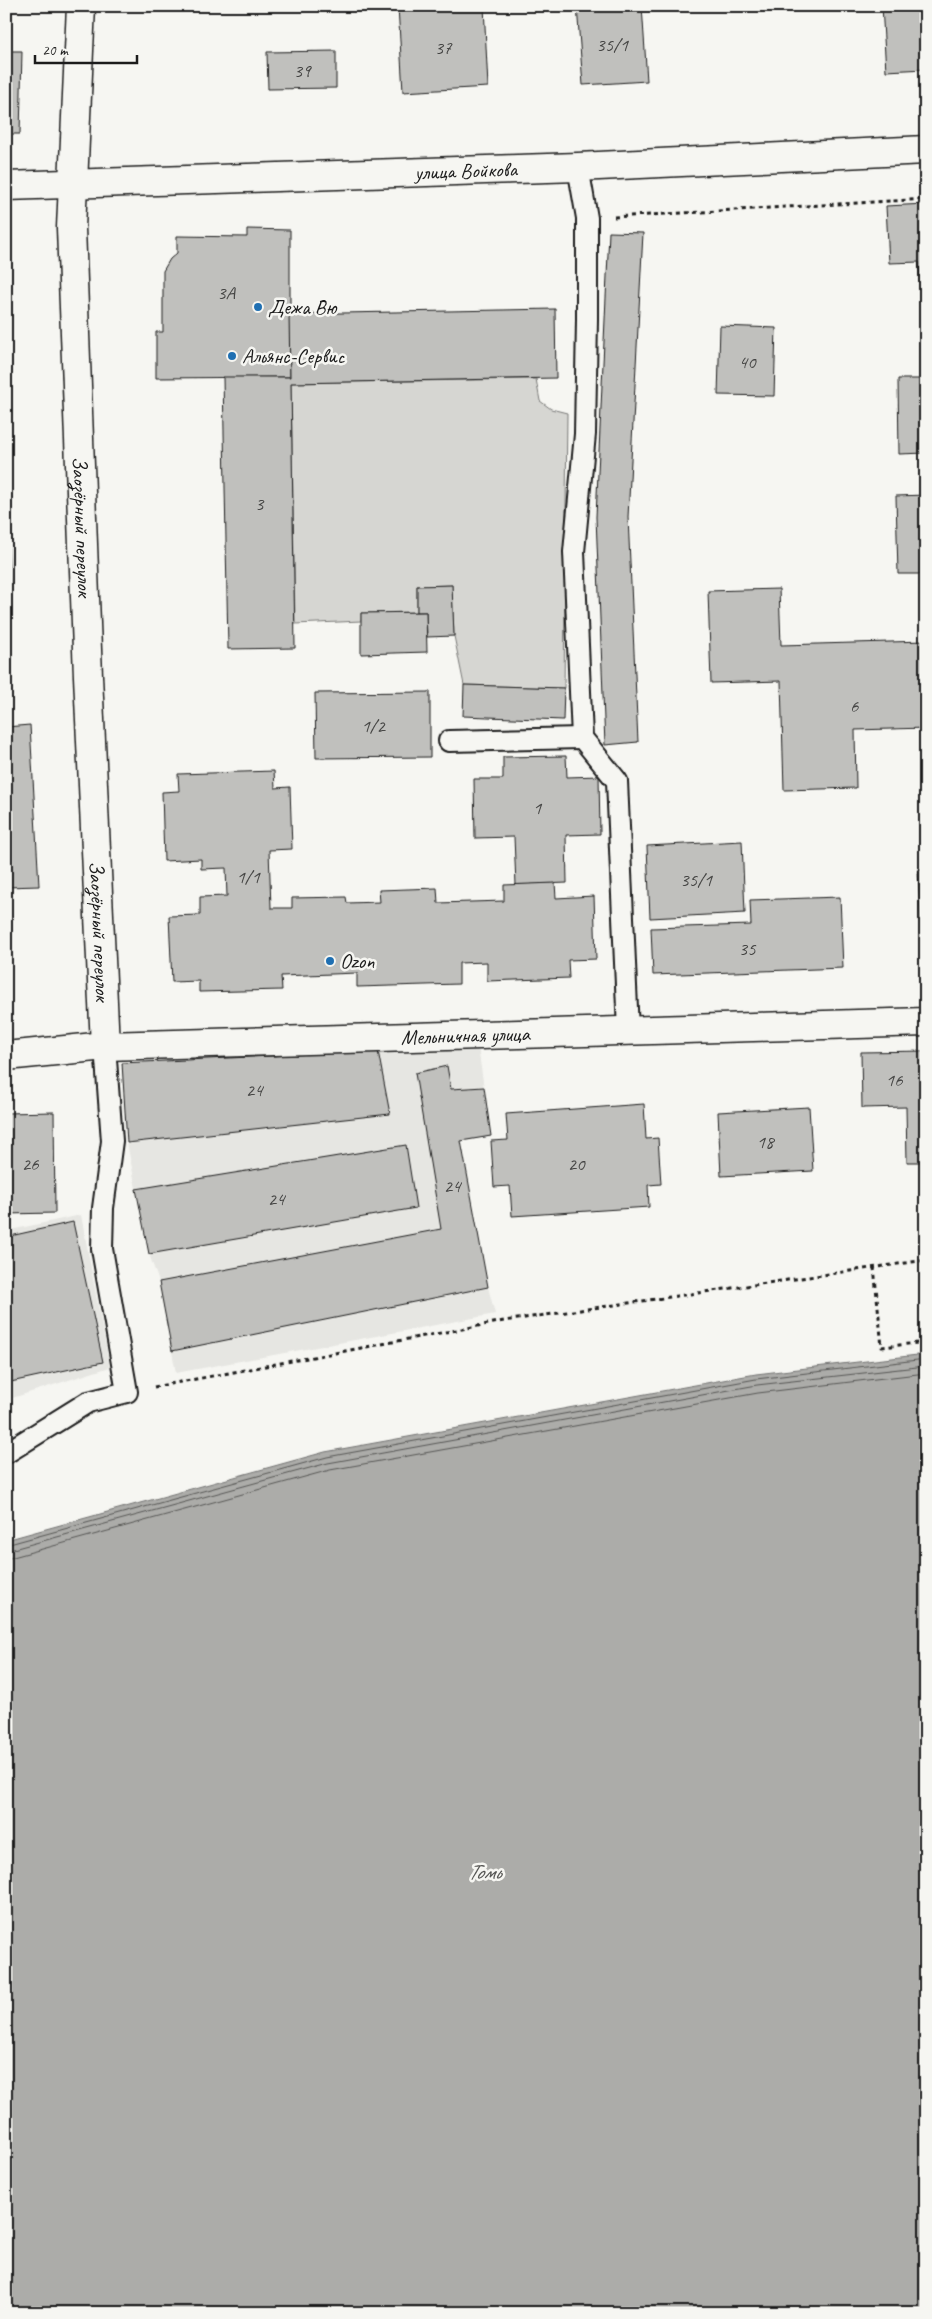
<svg xmlns="http://www.w3.org/2000/svg" width="932" height="2319" font-family="Caveat,sans-serif">
	<rect width="100%" height="100%" fill="#f6f6f2"/>
	<filter id="ink" filterUnits="userSpaceOnUse"><feTurbulence type="fractalNoise" baseFrequency=".02" numOctaves="2"/><feDisplacementMap in="SourceGraphic" scale="10" xChannelSelector="R" yChannelSelector="G"/><feConvolveMatrix kernelMatrix="1 2 1 2 8 2 1 2 1" color-interpolation-filters="sRGB"/></filter>
	<g filter="url(#ink)">
		<g fill="#e6e6e2">
			<polygon points="478,1047 491,1136 461,1142 488,1287 495,1314 176,1373 159,1282 149,1254 127,1143 122,1063"/>
			<polygon points="81,1215 110,1367 6,1400 6,1231"/>
		</g>
		<polygon fill="#d6d6d2" stroke="#797977" points="536,379 540,401 551,409 567,413 564,688 464,685 454,636 452,585 417,586 417,612 361,613 361,621 295,624 291,383"/>
		<polygon fill="#acaca9" stroke="#727271" points="926,1354 926,2313 6,2313 6,1540 325,1452 756,1374"/>
		<g fill="none" stroke-linecap="round" stroke-linejoin="round">
			<g stroke="#565654" stroke-width="1">
				<polyline points="6,1545 327,1457 756,1379 926,1359"/>
				<polyline points="6,1551 328,1463 757,1385 926,1366"/>
				<polyline points="6,1559 330,1470 758,1393 926,1373"/>
			</g>
		</g>
		<g fill="#c0c0bd" stroke="#1c1c1c">
			<polygon points="398,6 484,6 488,87 403,92"/>
			<polygon points="577,6 642,6 647,81 583,85"/>
			<polygon points="882,6 926,6 926,69 886,71"/>
			<polygon points="6,51 22,51 20,134 6,134"/>
			<polygon points="336,51 336,88 268,89 267,52"/>
			<polygon points="926,204 926,300 921,301 919,262 889,263 886,206"/>
			<polygon points="247,229 290,230 290,377 156,378 156,332 163,332 163,271 170,259 177,253 177,236 247,237"/>
			<polygon points="609,232 643,233 628,517 638,742 605,745 596,517"/>
			<polygon points="555,309 556,378 291,383 295,648 228,649 223,377 290,377 289,314"/>
			<polygon points="720,326 776,328 774,396 718,395"/>
			<polygon points="898,379 926,379 926,453 899,454"/>
			<polygon points="6,489 10,590 6,590"/>
			<polygon points="926,495 926,574 898,574 896,496"/>
			<polygon points="452,585 454,636 427,637 426,612 417,612 417,586"/>
			<polygon points="779,589 781,645 926,641 926,728 855,730 856,788 784,790 781,681 711,683 708,591"/>
			<polygon points="426,612 427,652 361,654 361,613"/>
			<polygon points="464,685 564,688 563,720 463,716"/>
			<polygon points="430,692 430,757 316,758 315,693"/>
			<polygon points="30,725 39,886 6,887 6,727"/>
			<polygon points="566,756 567,777 599,776 600,834 566,835 567,883 516,885 514,837 475,838 474,779 503,779 503,757"/>
			<polygon points="274,771 275,788 290,787 292,849 269,850 271,908 292,908 292,898 346,897 347,903 380,902 379,890 437,888 438,903 504,901 504,885 555,883 556,898 594,896 596,959 568,960 569,978 487,981 487,962 459,963 459,984 357,987 357,973 281,976 282,990 199,992 199,981 172,982 169,916 200,915 200,897 227,896 226,868 201,869 201,859 164,861 162,792 179,791 178,774"/>
			<polygon points="742,841 745,913 650,918 647,846"/>
			<polygon points="918,869 926,869 926,975 923,976"/>
			<polygon points="840,897 843,968 653,975 651,928 751,925 750,900"/>
			<polygon points="378,1051 390,1114 127,1143 122,1063"/>
			<polygon points="926,1051 926,1162 907,1162 906,1107 862,1108 861,1052"/>
			<polygon points="447,1066 451,1089 484,1087 491,1136 461,1141 488,1287 172,1351 159,1282 441,1229 415,1073"/>
			<polygon points="644,1104 646,1139 658,1138 661,1184 648,1185 649,1207 512,1216 510,1186 494,1187 491,1141 508,1140 506,1114"/>
			<polygon points="809,1107 813,1171 721,1176 718,1112"/>
			<polygon points="54,1112 55,1213 6,1214 6,1113"/>
			<polygon points="406,1145 416,1208 149,1254 136,1189"/>
			<polygon points="73,1222 103,1362 6,1383 6,1237"/>
		</g>
		<g fill="none" stroke-linecap="round" stroke-linejoin="round">
			<g stroke="#1c1c1c" stroke-width="24">
				<g id="service">
					<polyline points="578,167 587,218 587,319 585,434 574,552 582,738 617,781 628,1031"/>
					<polyline points="449,741 582,738"/>
					<polyline points="6,1453 88,1402 127,1392 102,1249 103,1208 112,1141 105,1046"/>
				</g>
			</g>
			<g stroke="#1c1c1c" stroke-width="31">
				<g id="minor">
					<path id="s1" d="M81,6L71,228L88,676L105,1046"/>
					<path id="s2" d="M6,186L578,167L926,150"/>
					<path id="s3" d="M6,1056L105,1046L926,1022"/>
				</g>
			</g>
			<g stroke="#1c1c1c" stroke-width="3" stroke-dasharray="4 4" stroke-linecap="butt">
				<polyline points="614,217 926,199"/>
				<polyline points="874,1267 882,1347 926,1342"/>
				<polyline points="154,1387 504,1321 926,1260"/>
			</g>
			<use href="#service" stroke="#f6f6f2" stroke-width="20"/>
			<use href="#minor" stroke="#f6f6f2" stroke-width="28"/>
		</g>
	</g>
	<g fill="#1f6fb2" stroke="#f6f6f2" stroke-width="2">
		<circle cx="258" cy="307" r="5"/>
		<circle cx="232" cy="356" r="5"/>
		<circle cx="330" cy="961" r="5"/>
	</g>
	<g text-anchor="middle" stroke-width="5" stroke-linejoin="round" paint-order="stroke">
		<g font-size="19" fill="#454544">
			<text x="612" y="51">35/1</text>
			<text x="443" y="54">37</text>
			<text x="302" y="77">39</text>
			<text x="226" y="299">3А</text>
			<text x="747" y="368">40</text>
			<text x="259" y="510">3</text>
			<text x="854" y="712">6</text>
			<text x="373" y="732">1/2</text>
			<text x="537" y="814">1</text>
			<text x="248" y="883">1/1</text>
			<text x="696" y="886">35/1</text>
			<text x="747" y="955">35</text>
			<text x="894" y="1086">16</text>
			<text x="254" y="1096">24</text>
			<text x="765" y="1148">18</text>
			<text x="30" y="1170">26</text>
			<text x="576" y="1170">20</text>
			<text x="452" y="1192">24</text>
			<text x="276" y="1205">24</text>
		</g>
		<g font-size="21" fill="#1c1c1c" stroke="#f6f6f2">
			<text dy="7" stroke="none"><textPath href="#s2" startOffset="460">улица Войкова</textPath></text>
			<text dy="7" stroke="none"><textPath href="#s1" startOffset="521">Заозёрный переулок</textPath></text>
			<text dy="7" stroke="none"><textPath href="#s1" startOffset="926">Заозёрный переулок</textPath></text>
			<text dy="7" stroke="none"><textPath href="#s3" startOffset="460">Мельничная улица</textPath></text>
		</g>
		<g font-size="21" fill="#1c1c1c" stroke="#f6f6f2" text-anchor="start">
			<text x="268" y="314">Дежа Вю</text>
			<text x="242" y="363">Альянс-Сервис</text>
			<text x="340" y="968">Ozon</text>
		</g>
		<g font-size="22" font-style="italic" fill="#565654" stroke="#f6f6f2">
			<text x="484" y="1879">Томь</text>
		</g>
	</g>
	<rect width="932" height="2319" fill="none" stroke="#f6f6f2" stroke-width="25"/>
	<rect x="12" y="12" width="907" height="2294" fill="none" stroke="#1c1c1c" stroke-width="2" filter="url(#ink)"/>
	<path d="M35 55v8h102v-8" fill="none" stroke="#1c1c1c" stroke-width="2.5"/>
	<text x="42" y="55" font-size="15" fill="#1c1c1c" stroke="#f6f6f2" stroke-width="4" paint-order="stroke">20 m</text>
</svg>
